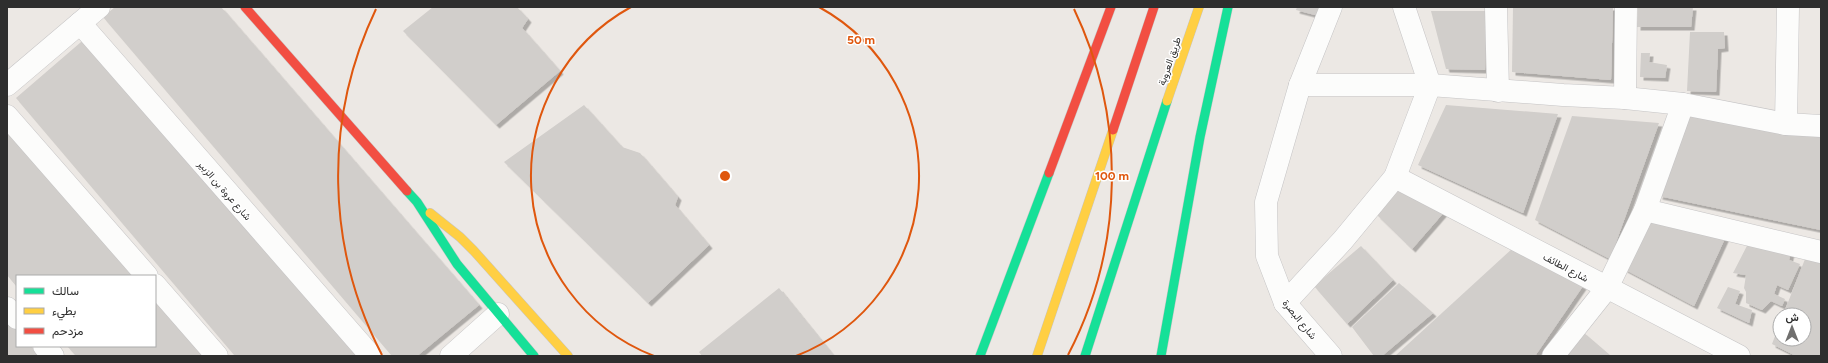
<svg xmlns="http://www.w3.org/2000/svg" width="1828" height="363" font-family="Figtree,Vazirmatn,sans-serif">
	<defs>
		<filter id="shadow"><feDropShadow dx="3.5" dy="3.5" stdDeviation="0" flood-color="#0004"/></filter>
	</defs>
	<rect width="100%" height="100%" fill="#ece8e4"/>
	<g fill="#d1cecb" filter="url(#shadow)">
		<polygon points="115,7 221,7 479,305 417,356 392,356 103,17"/>
		<polygon points="433,7 517,7 528,19 522,28 560,71 496,125 403,31"/>
		<polygon points="1297,7 1322,7 1319,16 1296,10"/>
		<polygon points="1513,7 1613,7 1611,80 1512,72"/>
		<polygon points="1638,7 1693,7 1691,27 1637,27"/>
		<polygon points="1431,11 1487,11 1485,70 1446,69"/>
		<polygon points="1690,32 1724,32 1725,48 1718,49 1716,92 1687,91"/>
		<polygon points="88,36 366,356 235,356 16,98"/>
		<polygon points="1641,53 1650,53 1649,62 1667,65 1665,78 1640,77"/>
		<polygon points="584,105 622,147 640,153 678,197 675,205 709,245 648,303 504,162"/>
		<polygon points="1446,105 1558,114 1523,213 1418,165"/>
		<polygon points="1684,115 1821,133 1821,230 1659,196"/>
		<polygon points="1572,116 1659,123 1610,259 1535,220"/>
		<polygon points="7,127 136,276 17,276 17,287 7,275"/>
		<polygon points="1401,185 1446,210 1412,249 1377,215"/>
		<polygon points="1646,213 1727,234 1694,306 1624,269"/>
		<polygon points="1751,238 1792,249 1789,260 1800,264 1788,290 1777,285 1774,294 1785,299 1782,306 1771,301 1762,310 1746,303 1746,292 1744,288 1746,275 1733,273"/>
		<polygon points="1361,246 1393,280 1347,324 1314,286"/>
		<polygon points="1514,247 1583,286 1535,356 1395,356"/>
		<polygon points="1807,254 1821,257 1821,356 1796,356 1772,344 1780,323 1780,339 1804,339 1804,315 1783,315"/>
		<polygon points="1399,283 1433,313 1382,356 1374,356 1352,327"/>
		<polygon points="1728,287 1740,291 1735,304 1752,310 1749,323 1717,308"/>
		<polygon points="779,288 834,356 702,356 699,352"/>
		<polygon points="155,298 205,356 76,356 67,346 155,346"/>
		<polygon points="7,319 17,330 17,346 31,346 40,356 7,356"/>
		<polygon points="1583,332 1611,356 1562,356"/>
	</g>
	<g fill="none" stroke-linecap="round" stroke-linejoin="round">
		<g stroke="#c5c4c5" stroke-width="23">
			<g id="street">
				<polyline points="1496,7 1498,91"/>
				<polyline points="80,23 371,356"/>
				<polyline points="7,85 99,7"/>
				<polyline points="1300,85 1430,85 1563,95 1625,98 1683,104 1786,124 1821,126"/>
				<polyline points="1625,98 1626,7"/>
				<polyline points="7,116 147,276"/>
				<polyline points="1786,124 1788,7"/>
				<polyline points="1395,177 1739,356"/>
				<polyline points="1645,210 1821,252"/>
				<polyline points="155,285 217,356"/>
				<polyline points="1285,303 1343,240 1395,177 1430,85 1404,7"/>
				<polyline points="7,308 17,318"/>
				<polyline points="44,346 53,356"/>
				<polyline points="451,356 498,314"/>
				<polyline points="1331,356 1285,303 1267,256 1266,202 1300,85 1331,7"/>
				<polyline points="1553,356 1607,288 1645,210 1683,104"/>
			</g>
		</g>
		<g stroke="#c6c5c4" stroke-width="10">
			<g id="fast">
				<polyline points="407,191 417,202 457,264 534,356"/>
				<polyline points="980,356 1049,173"/>
				<polyline points="1085,356 1167,101"/>
				<polyline points="1161,356 1200,137 1228,7"/>
			</g>
		</g>
		<g stroke="#c6c5c4" stroke-width="10">
			<g id="slow">
				<polyline points="1167,101 1199,7"/>
				<polyline points="430,213 460,237 474,251 568,356"/>
				<polyline points="1037,356 1113,130"/>
			</g>
		</g>
		<g stroke="#c6c5c4" stroke-width="10">
			<g id="jam">
				<polyline points="245,7 407,191"/>
				<polyline points="1113,130 1154,7"/>
				<polyline points="1049,173 1111,7"/>
			</g>
		</g>
		<use href="#street" stroke="#fcfcfb" stroke-width="22"/>
		<use href="#fast" stroke="#16e098" stroke-width="9"/>
		<use href="#slow" stroke="#ffcf43" stroke-width="9"/>
		<use href="#jam" stroke="#f24e42" stroke-width="9"/>
	</g>
	<g fill="none" stroke="#df570e" stroke-width="2">
		<path d="M654 356A193 193 0 0 1 631 7M819 7A193 193 0 0 1 796 356"/>
		<path d="M382 355A387 387 0 0 1 376 9M1074 9A387 387 0 0 1 1068 355"/>
	</g>
	<g text-anchor="middle" stroke-width="3" stroke-linejoin="round" paint-order="stroke">
		<g font-size="10" fill="#2e2e2e" stroke="#fff">
			<text transform="translate(1169 61) rotate(-71)" y="4">طريق العروبة</text>
			<text transform="translate(225 190) rotate(49)" y="4">شارع عروة بن الزبير</text>
			<text transform="translate(1566 267) rotate(28)" y="4">شارع الطائف</text>
			<text transform="translate(1300 319) rotate(51)" y="4">شارع البصرة</text>
		</g>
	</g>
	<circle cx="725" cy="176" r="6" fill="#df570e" stroke="#fff" stroke-width="2"/>
	<g font-size="12" text-anchor="middle" font-weight="bold" fill="#df570e" stroke="#fff" stroke-width="3" stroke-linejoin="round" paint-order="stroke">
		<text x="861" y="44">50 m</text>
		<text x="1112" y="180">100 m</text>
	</g>
	<rect width="1828" height="363" fill="none" stroke="#2e2e2e" stroke-width="16"/>
	<rect x="16" y="275" width="140" height="72" fill="#ffffff" stroke="#ababab"/>
	<rect x="24" y="288" width="20" height="6" fill="#16e098" stroke="#ababab"/>
	<text x="52" y="295" font-size="12" fill="#2e2e2e">سالك</text>
	<rect x="24" y="308" width="20" height="6" fill="#ffcf43" stroke="#ababab"/>
	<text x="52" y="315" font-size="12" fill="#2e2e2e">بطيء</text>
	<rect x="24" y="328" width="20" height="6" fill="#f24e42" stroke="#ababab"/>
	<text x="52" y="335" font-size="12" fill="#2e2e2e">مزدحم</text>
	<g transform="translate(1792 327)"><circle r="19" fill="#ffffff" stroke="#ababab"/>
	<path d="M0-3L7 15L0 10L-7 15Z" fill="#706f6e"/>
	<text y="-6" font-size="11" font-weight="bold" text-anchor="middle" fill="#2e2e2e">ش</text>
	</g>
</svg>
